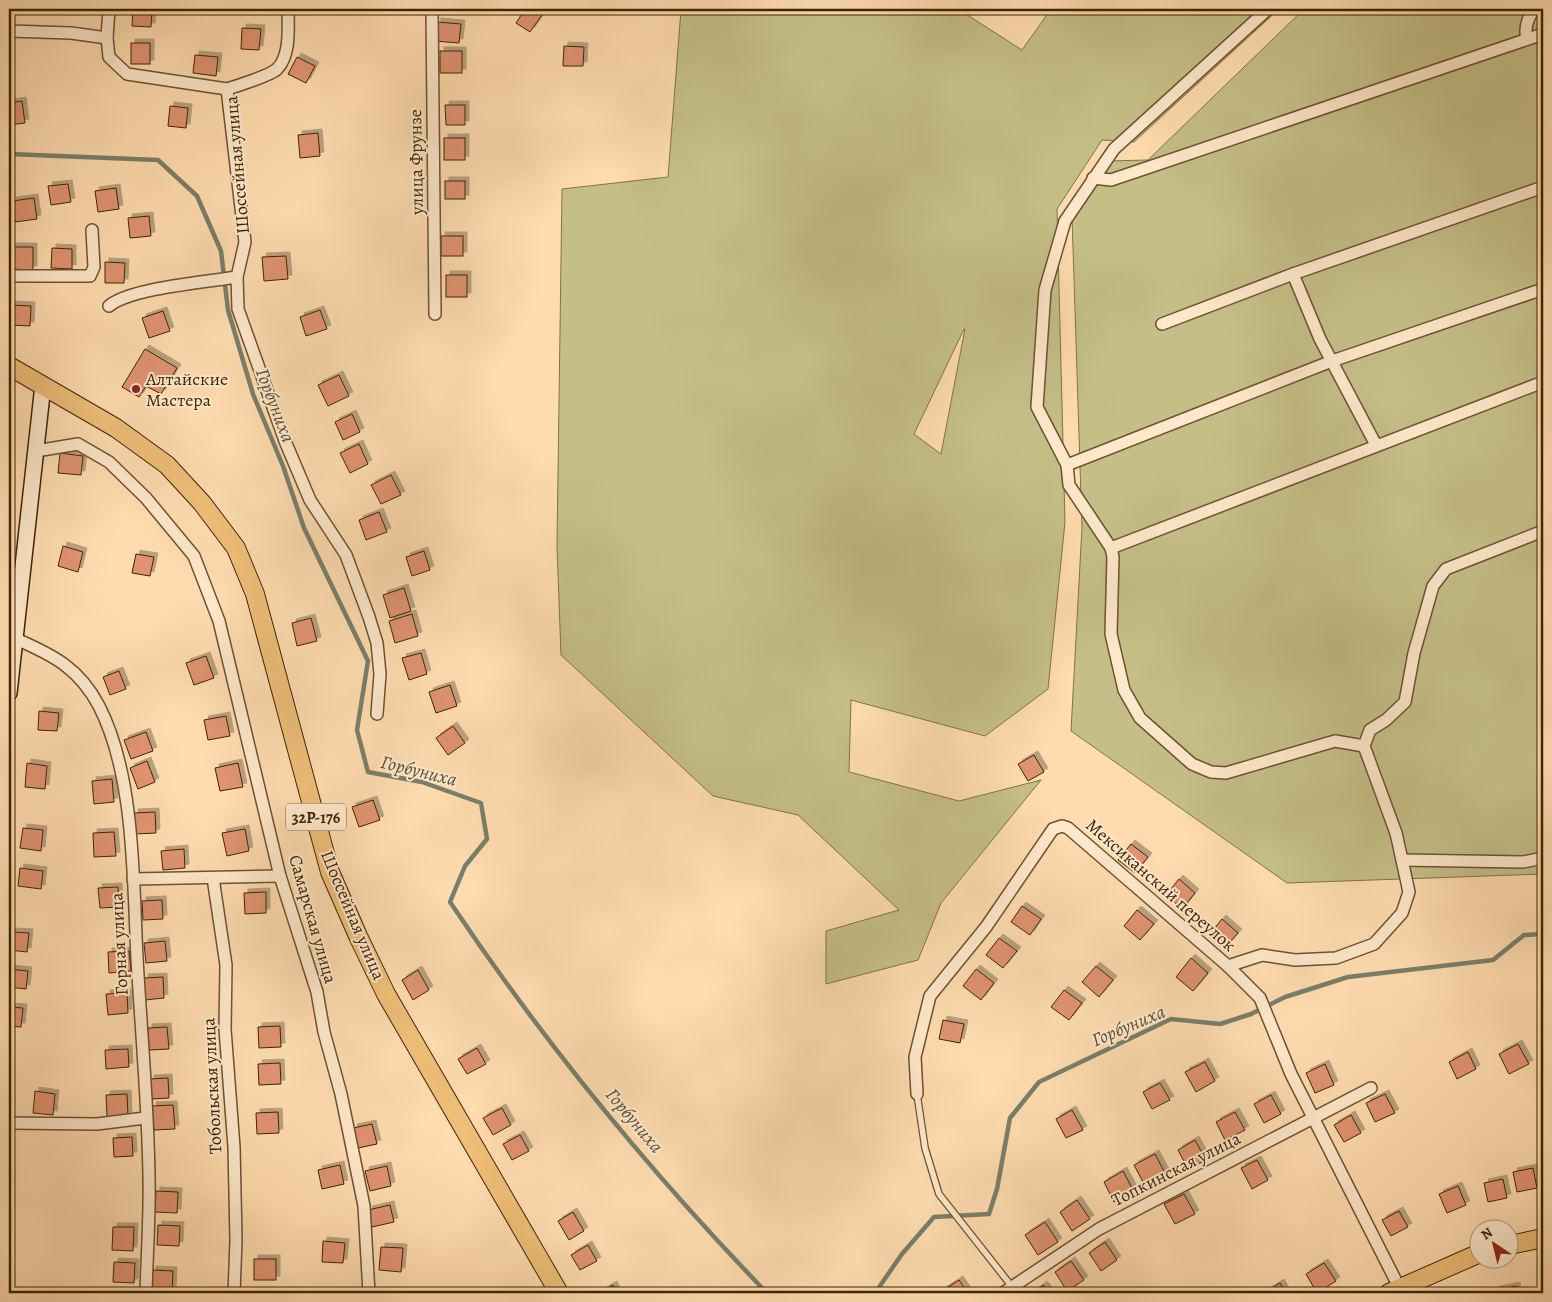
<svg xmlns="http://www.w3.org/2000/svg" width="1552" height="1302" font-family="Alegreya,serif">
	<defs>
		<filter id="shadow"><feDropShadow dx="4" dy="-4" stdDeviation="0" flood-color="#0004"/></filter>
	</defs>
	<rect width="100%" height="100%" fill="#fedcaf"/>
	<filter id="stains"><feTurbulence type="fractalNoise" baseFrequency=".004" numOctaves="4"/><feColorMatrix values="0 0 0 0 .2 0 0 0 0 .09 0 0 0 0 .02 0 0 0 .5 -.17"/></filter>
	<radialGradient id="worn" r=".72"><stop offset=".6" stop-color="#630" stop-opacity="0"/><stop offset="1" stop-color="#630" stop-opacity=".3"/></radialGradient>
	<g fill="#c5bf87" stroke="#827246" fill-rule="evenodd">
		<path d="M678,9H958L1022,50L1051,9H1279L1134,142L1102,140L1057,209L1065,522L1048,689L985,736L851,700L849,772L959,801L1041,780L941,903L918,960L826,984V931L899,910L798,815L713,796L561,655L557,546L562,189L668,177L681,10ZM964,329H965L941,454L914,434Z"/>
		<polygon points="1304,9 1543,9 1543,874 1287,883 1071,731 1082,527 1072,217 1107,161 1148,160"/>
	</g>
	<g fill="none" stroke-linecap="round" stroke-linejoin="round">
		<g stroke="#797f6b" stroke-width="4.5">
			<path d="M9,154L158,160L197,196L221,251L228,310L253,394L283,466L304,528L368,661L357,730L368,772L422,782L481,803L487,839L465,866L450,902C543,1041 651,1173 767,1293"/>
			<polyline points="875,1293 902,1254 934,1217 989,1214 997,1189 1010,1118 1039,1082 1171,1019 1220,1024 1251,1014 1285,997 1348,977 1493,960 1524,935 1543,934"/>
		</g>
	</g>
	<g fill="#e0936f" stroke="#3e2405" filter="url(#shadow)">
		<polygon points="79,9 98,9 98,14 79,13"/>
		<polygon points="133,9 152,9 151,27 132,26"/>
		<polygon points="525,9 539,9 544,12 530,32 516,23"/>
		<polygon points="437,22 461,24 459,43 435,41"/>
		<polygon points="242,28 261,29 259,50 241,49"/>
		<rect x="131" y="43" width="19" height="21"/>
		<polygon points="564,46 584,47 583,66 563,66"/>
		<rect x="440" y="51" width="22" height="22"/>
		<polygon points="195,55 218,57 216,76 193,73"/>
		<polygon points="297,57 315,66 306,83 288,74"/>
		<polygon points="22,101 25,123 9,125 9,103"/>
		<polygon points="445,105 465,105 465,125 446,125"/>
		<polygon points="170,106 188,108 186,128 168,126"/>
		<polygon points="318,133 320,156 300,158 298,135"/>
		<rect x="444" y="138" width="21" height="22"/>
		<rect x="445" y="181" width="20" height="18"/>
		<polygon points="68,184 71,202 51,205 48,186"/>
		<polygon points="116,188 119,209 98,212 95,191"/>
		<polygon points="34,198 37,219 15,222 12,201"/>
		<polygon points="149,216 151,236 130,238 128,218"/>
		<rect x="441" y="236" width="22" height="20"/>
		<polygon points="12,247 33,247 33,270 11,269"/>
		<polygon points="52,248 72,249 72,269 51,268"/>
		<polygon points="286,256 288,279 264,281 262,257"/>
		<polygon points="105,262 125,263 124,283 105,283"/>
		<rect x="446" y="275" width="21" height="22"/>
		<polygon points="10,305 31,306 30,326 9,325"/>
		<polygon points="320,310 327,329 306,336 300,317"/>
		<polygon points="163,311 170,331 149,338 142,318"/>
		<polygon points="145,349 177,368 161,394 146,386 139,397 122,387"/>
		<polygon points="339,375 349,396 328,406 318,385"/>
		<polygon points="352,414 360,432 343,440 335,422"/>
		<polygon points="359,444 368,464 350,473 340,453"/>
		<polygon points="60,453 83,456 81,475 58,473"/>
		<polygon points="391,475 401,495 381,504 371,485"/>
		<polygon points="379,512 387,532 366,540 359,520"/>
		<polygon points="63,546 83,552 78,572 58,566"/>
		<polygon points="424,551 430,570 412,576 406,557"/>
		<polygon points="136,554 154,557 150,576 132,573"/>
		<polygon points="404,588 411,611 390,618 383,595"/>
		<polygon points="412,614 418,636 395,643 389,621"/>
		<polygon points="311,618 317,641 297,646 292,623"/>
		<polygon points="421,653 427,674 409,680 402,658"/>
		<polygon points="206,656 214,678 194,685 186,663"/>
		<polygon points="119,671 126,689 110,695 103,677"/>
		<polygon points="450,685 457,706 436,713 429,692"/>
		<polygon points="39,711 59,713 57,731 38,730"/>
		<polygon points="226,716 230,736 208,740 204,720"/>
		<polygon points="453,726 465,743 448,755 436,738"/>
		<polygon points="146,732 153,751 131,759 124,740"/>
		<polygon points="1034,755 1044,772 1028,781 1018,764"/>
		<polygon points="147,761 155,782 138,789 130,768"/>
		<polygon points="27,763 47,766 45,789 25,787"/>
		<polygon points="238,763 243,787 220,791 215,768"/>
		<polygon points="112,779 114,802 94,804 92,781"/>
		<polygon points="373,800 380,820 359,827 352,807"/>
		<polygon points="155,812 156,833 135,834 134,813"/>
		<polygon points="23,828 43,830 41,851 20,848"/>
		<polygon points="245,829 249,851 227,856 222,833"/>
		<polygon points="114,832 116,856 94,857 93,833"/>
		<polygon points="1131,844 1148,857 1135,873 1118,860"/>
		<polygon points="184,849 185,868 163,870 161,851"/>
		<polygon points="20,868 43,871 41,889 18,886"/>
		<polygon points="1179,879 1195,893 1182,909 1166,895"/>
		<polygon points="118,887 119,907 100,908 98,888"/>
		<polygon points="266,892 266,913 245,914 244,893"/>
		<polygon points="162,900 163,919 143,920 142,901"/>
		<polygon points="1022,906 1041,919 1030,935 1011,922"/>
		<polygon points="1137,910 1154,924 1140,940 1124,926"/>
		<polygon points="1222,919 1238,933 1224,949 1209,935"/>
		<polygon points="11,932 29,933 27,952 9,950"/>
		<polygon points="999,938 1017,951 1003,968 986,955"/>
		<polygon points="165,941 167,961 146,963 144,943"/>
		<polygon points="129,951 131,971 109,973 108,952"/>
		<polygon points="1191,958 1208,973 1193,991 1176,977"/>
		<polygon points="1096,966 1113,980 1099,997 1082,982"/>
		<polygon points="9,969 28,971 26,989 9,987"/>
		<polygon points="976,969 994,983 981,1000 963,986"/>
		<polygon points="418,970 429,990 413,1000 402,980"/>
		<polygon points="163,977 164,998 145,1000 144,978"/>
		<polygon points="1064,990 1082,1003 1069,1020 1051,1007"/>
		<polygon points="127,993 128,1013 108,1015 106,994"/>
		<polygon points="9,1007 23,1008 21,1027 9,1026"/>
		<polygon points="943,1020 964,1024 960,1043 939,1039"/>
		<polygon points="280,1026 281,1047 259,1048 258,1027"/>
		<polygon points="167,1027 169,1049 149,1050 148,1028"/>
		<polygon points="1539,1040 1543,1040 1543,1061 1538,1061"/>
		<polygon points="1518,1044 1529,1064 1509,1074 1499,1054"/>
		<polygon points="477,1048 486,1064 467,1074 458,1059"/>
		<polygon points="128,1049 129,1067 106,1069 105,1050"/>
		<polygon points="1468,1052 1476,1069 1457,1079 1449,1062"/>
		<polygon points="1205,1062 1215,1081 1196,1092 1185,1072"/>
		<polygon points="280,1063 281,1084 259,1085 258,1064"/>
		<polygon points="1325,1064 1334,1085 1315,1093 1306,1073"/>
		<polygon points="168,1078 169,1098 151,1099 150,1079"/>
		<polygon points="1160,1083 1170,1100 1152,1109 1143,1092"/>
		<polygon points="35,1091 55,1094 53,1115 33,1113"/>
		<polygon points="127,1094 128,1116 107,1117 106,1095"/>
		<polygon points="1385,1094 1395,1113 1375,1122 1366,1103"/>
		<polygon points="1271,1095 1281,1114 1264,1123 1254,1104"/>
		<polygon points="173,1105 175,1129 154,1130 152,1106"/>
		<polygon points="502,1108 511,1125 493,1135 483,1118"/>
		<polygon points="1072,1110 1083,1130 1066,1138 1056,1119"/>
		<polygon points="278,1112 279,1133 257,1134 256,1113"/>
		<polygon points="1235,1112 1245,1130 1225,1140 1216,1122"/>
		<polygon points="1351,1115 1361,1133 1344,1142 1334,1125"/>
		<polygon points="372,1124 377,1144 358,1148 353,1128"/>
		<polygon points="520,1135 529,1151 512,1160 503,1144"/>
		<polygon points="132,1137 133,1156 114,1157 113,1138"/>
		<polygon points="1195,1140 1206,1160 1188,1169 1178,1150"/>
		<polygon points="1155,1154 1165,1173 1144,1184 1134,1165"/>
		<polygon points="1257,1160 1268,1180 1252,1189 1241,1168"/>
		<polygon points="340,1165 344,1184 322,1189 318,1170"/>
		<polygon points="387,1166 391,1186 370,1191 365,1171"/>
		<polygon points="1533,1168 1537,1188 1517,1192 1513,1172"/>
		<polygon points="1123,1171 1134,1192 1114,1202 1104,1182"/>
		<polygon points="1503,1179 1507,1198 1488,1202 1484,1183"/>
		<polygon points="1458,1186 1466,1205 1447,1213 1439,1194"/>
		<polygon points="156,1191 178,1192 177,1213 155,1212"/>
		<polygon points="1184,1194 1195,1214 1175,1224 1164,1204"/>
		<polygon points="1077,1200 1090,1219 1072,1231 1060,1212"/>
		<polygon points="390,1205 394,1222 372,1227 368,1210"/>
		<polygon points="1399,1211 1408,1227 1391,1236 1382,1220"/>
		<polygon points="573,1212 584,1231 569,1240 558,1221"/>
		<polygon points="1045,1222 1058,1242 1038,1255 1025,1235"/>
		<polygon points="158,1225 180,1226 179,1246 157,1245"/>
		<polygon points="113,1227 134,1227 133,1251 112,1250"/>
		<polygon points="323,1241 345,1243 343,1263 322,1262"/>
		<polygon points="1105,1242 1117,1260 1101,1271 1089,1253"/>
		<polygon points="588,1245 597,1261 580,1270 571,1255"/>
		<polygon points="381,1247 403,1248 401,1272 379,1270"/>
		<rect x="254" y="1259" width="22" height="21"/>
		<polygon points="1071,1261 1084,1280 1067,1291 1055,1272"/>
		<polygon points="114,1262 135,1263 134,1283 113,1282"/>
		<polygon points="1324,1263 1336,1281 1317,1293 1306,1274"/>
		<polygon points="152,1270 173,1271 172,1293 151,1293"/>
		<polygon points="959,1280 968,1293 944,1293 942,1291"/>
		<polygon points="1280,1283 1286,1293 1264,1293"/>
		<polygon points="613,1285 617,1293 599,1293"/>
		<polygon points="1043,1285 1050,1293 1033,1293"/>
		<polygon points="1516,1286 1517,1293 1496,1293 1496,1290"/>
	</g>
	<g fill="none" stroke-linecap="round" stroke-linejoin="round">
		<g stroke="#6e5230" stroke-width="8">
			<polyline id="lane" points="917,1094 925,1148 939,1194 1017,1293"/>
		</g>
		<g stroke="#6e5230" stroke-width="14">
			<g id="street">
				<polyline points="109,9 107,38 109,57 127,74 227,89"/>
				<path d="M288,9C288,27 291,55 277,69C271,75 237,86 227,89L245,242L237,277L238,309L285,441L310,500L346,555L369,617L377,643L380,674L377,714"/>
				<polyline points="432,9 435,314"/>
				<polyline points="1268,9 1114,149 1065,221 1045,290 1037,407 1067,465 1069,485 1111,548 1113,557 1111,634 1124,690 1140,718 1192,764 1211,772 1226,773 1335,741 1364,746"/>
				<polyline points="9,31 71,33 107,38"/>
				<path d="M1527,39C1524,28 1527,19 1534,9"/>
				<polyline points="1093,178 1111,180 1543,34"/>
				<polyline points="1293,274 1320,339 1376,445"/>
				<polyline points="9,276 90,276 94,267 92,230"/>
				<path d="M109,306C131,288 206,282 237,277"/>
				<polyline points="1162,324 1293,274 1543,187"/>
				<polyline points="36,451 78,444 109,462 146,498 194,556 219,621 280,876 317,992 324,1032 341,1094 364,1206 369,1293"/>
				<polyline points="1067,465 1332,361 1543,289"/>
				<polyline points="1111,548 1543,382"/>
				<path d="M16,639C53,655 79,668 99,706C135,776 133,880 137,958C141,1030 148,1104 149,1176C150,1215 147,1254 146,1293"/>
				<polyline points="1402,860 1523,862 1543,858"/>
				<polyline points="213,878 226,965 225,1029 234,1147 236,1240 234,1293"/>
				<polyline points="133,879 280,876"/>
				<polyline points="1228,966 1262,955 1295,960 1336,958 1374,944 1402,913 1409,892 1402,860 1396,833 1364,746 1370,730 1386,720 1405,702 1414,653 1433,586 1446,569 1543,531"/>
				<polyline points="917,1094 915,1057 930,996 986,927 1053,829 1062,826 1068,828 1228,966 1260,998 1291,1074 1399,1287"/>
				<polyline points="9,1123 97,1124 145,1118"/>
				<polyline points="1003,1293 1099,1229 1371,1088"/>
			</g>
		</g>
		<g stroke="#3e2405" stroke-width="18">
			<polyline id="secondary" points="9,693 43,385"/>
		</g>
		<g stroke="#3e2405" stroke-width="20">
			<g id="primary">
				<polyline points="9,366 116,428 167,465 202,503 236,548 255,594 330,872 358,936 386,994 559,1293"/>
				<polyline points="1510,1245 1543,1238"/>
				<polyline points="1389,1293 1480,1253"/>
			</g>
		</g>
		<use href="#lane" stroke="#fee8cb" stroke-width="5.5"/>
		<use href="#street" stroke="#fee8cb" stroke-width="11"/>
		<use href="#secondary" stroke="#fee8cb" stroke-width="15"/>
		<use href="#primary" stroke="#efbe78" stroke-width="18"/>
	</g>
	<circle fill="#8f2418" stroke="#fee8cb" stroke-width="2" cx="136" cy="389" r="5"/>
	<g text-anchor="middle" stroke-width="4" stroke-linejoin="round" paint-order="stroke">
		<rect fill="#fee8cb" stroke="#785f40" stroke-width="1" x="286" y="803.5" width="60" height="27" rx="4"/>
		<g font-size="16" font-weight="bold" fill="#3e2405">
			<text x="316" y="823">32Р-176</text>
		</g>
		<g font-size="18" fill="#3e2405" stroke="#fee8cb">
			<text transform="translate(416 162) rotate(-91)" y="6">улица Фрунзе</text>
			<text transform="translate(237 165) rotate(-95)" y="6">Шоссейная улица</text>
			<text transform="translate(1161 885) rotate(41)" y="6">Мексиканский переулок</text>
			<text transform="translate(353 915) rotate(67)" y="6">Шоссейная улица</text>
			<text transform="translate(313 919) rotate(74)" y="6">Самарская улица</text>
			<text transform="translate(119 944) rotate(-93)" y="6">Горная улица</text>
			<text transform="translate(212 1086) rotate(-93)" y="6">Тобольская улица</text>
			<text transform="translate(1176 1169) rotate(-27)" y="6">Топкинская улица</text>
		</g>
		<g font-size="18" fill="#3e2405" stroke="#fee8cb" text-anchor="start">
			<text x="146" y="385">Алтайские<tspan x="146" dy="21">Мастера</tspan></text>
		</g>
		<g font-size="19" font-style="italic" fill="#5b5138" stroke="#fee8cb">
			<text transform="translate(276 405) rotate(69)" y="7">Горбуниха</text>
			<text transform="translate(419 770) rotate(14)" y="7">Горбуниха</text>
			<text transform="translate(1128 1025) rotate(-23)" y="7">Горбуниха</text>
			<text transform="translate(635 1120) rotate(50)" y="7">Горбуниха</text>
		</g>
	</g>
	<rect width="1552" height="1302" fill="none" stroke="#fedcaf" stroke-width="30"/>
	<rect x="10" y="10" width="1532" height="1282" fill="none" stroke="#3e2405" stroke-width="2.5"/>
	<rect x="15" y="15" width="1522" height="1272" fill="none" stroke="#3e2405"/>
	<g transform="translate(1494 1244) rotate(325)"><circle r="24" fill="#fee8cb" stroke="#b19a7c"/>
	<path d="M0-4L9 19L0 12L-9 19Z" fill="#8f2418"/>
	<text y="-8" font-size="14" font-weight="bold" text-anchor="middle" fill="#3e2405">N</text>
	</g>
	<rect width="100%" height="100%" filter="url(#stains)"/>
	<rect width="100%" height="100%" fill="url(#worn)"/>
</svg>
